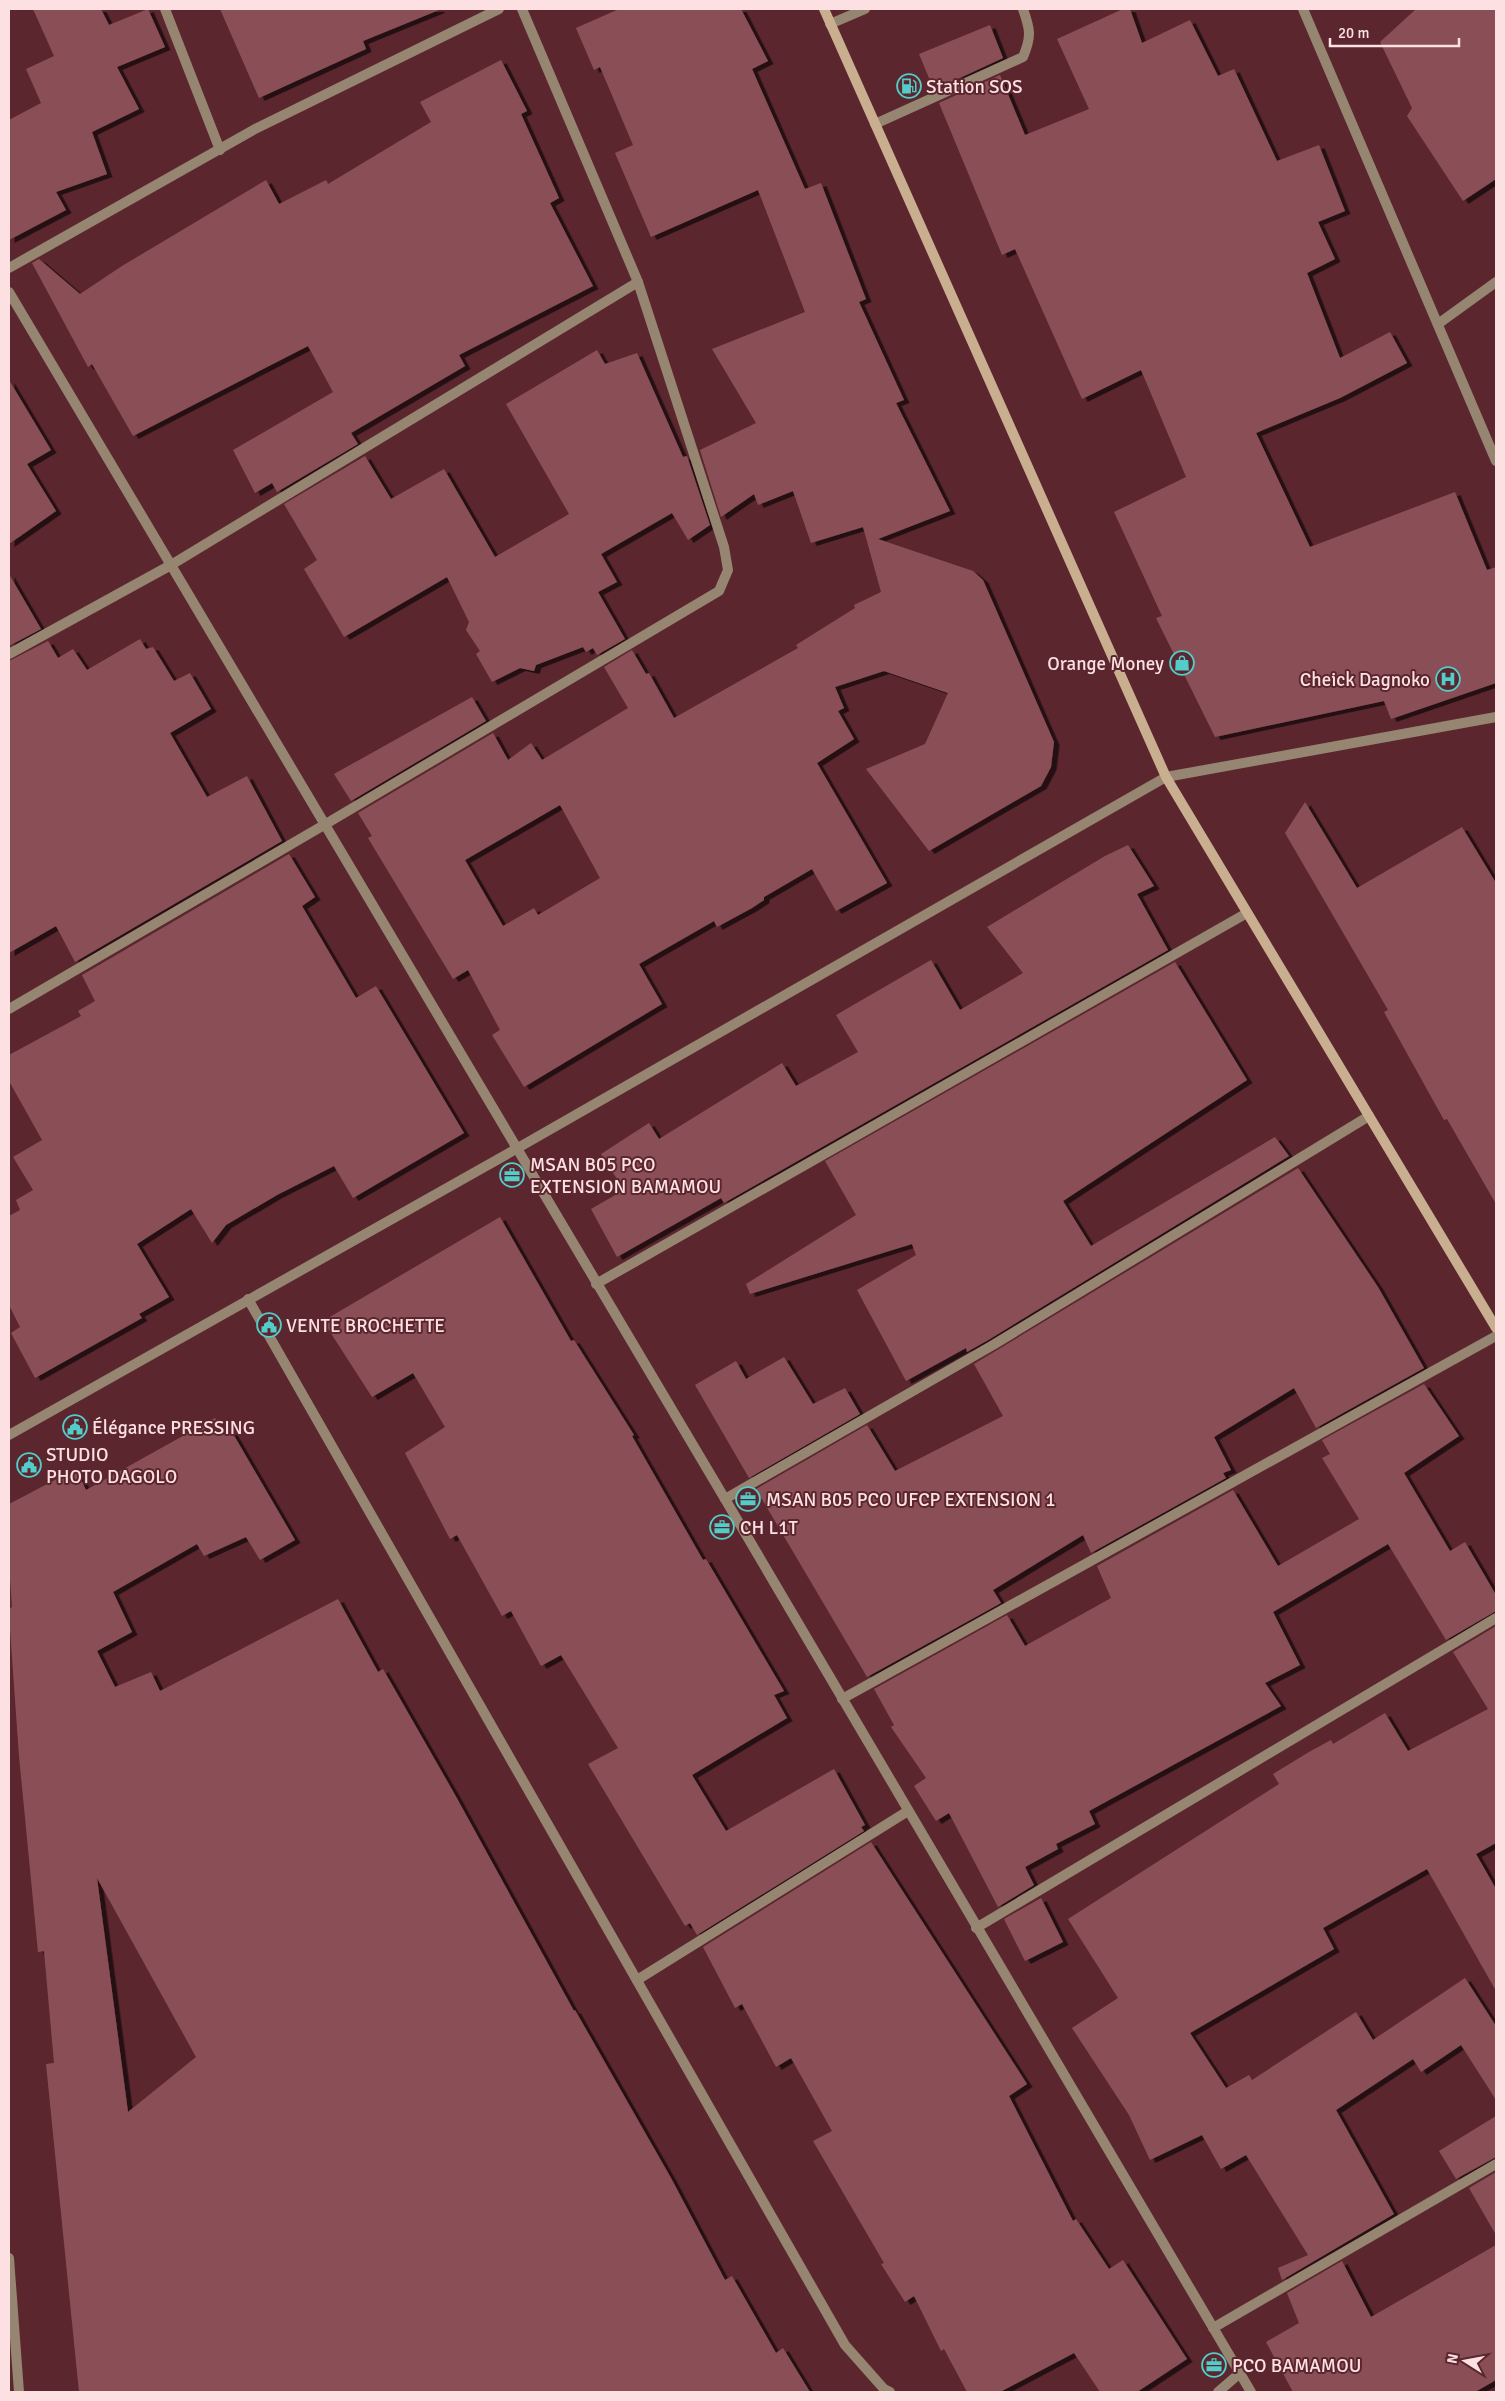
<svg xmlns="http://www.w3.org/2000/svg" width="1505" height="2401" font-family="Signika,sans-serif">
	<defs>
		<filter id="shadow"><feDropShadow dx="5.5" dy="3" stdDeviation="0" flood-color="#0009"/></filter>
	</defs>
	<rect width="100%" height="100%" fill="#5b262e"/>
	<g fill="#8a5057" fill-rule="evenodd" filter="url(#shadow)">
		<polygon points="33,9 101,9 109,25 148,9 165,47 117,67 139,109 92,132 107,174 56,192 66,210 9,240 9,120 41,103 26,69 54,56"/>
		<polygon points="220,9 439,9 439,10 363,41 366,49 259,98"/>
		<path d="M619,9H741L768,61L752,69L805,189L821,183L866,299L859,302L904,400L896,403L950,511L878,539L973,571L983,580L1054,742L1051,767L1041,786L929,851L866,769L925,744L948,693L884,671L835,687L844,708L838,711L854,739L817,763L887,883L836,911L812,869L764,897V900L752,908L717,927L714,921L639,964L662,1004L524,1087L492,1035L500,1030L468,970L453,979L368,838L372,836L358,813L493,733L508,760L531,743L542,760L628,708L604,667L632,650L646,674L649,673L674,718L798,648L796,645L855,608L854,605L881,592L863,527L811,543L793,491L758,505L754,494L721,517L700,450L756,423L712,349L805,312L758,190L651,237L615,153L633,145L600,67L594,70L576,28ZM560,805L600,878L538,915L534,908L503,926L465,860Z"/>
		<polygon points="1123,9 1130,9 1142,43 1190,20 1218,76 1234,69 1277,161 1319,145 1345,211 1318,222 1335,259 1307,273 1340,358 1390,332 1407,363 1340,398 1256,433 1310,547 1455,492 1487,570 1496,567 1496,683 1391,719 1384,701 1215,737 1156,618 1162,616 1114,512 1186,477 1141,370 1082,399 1015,249 1002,255 939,103 1000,75 1025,135 1089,109 1057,39"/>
		<polygon points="1416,9 1496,9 1496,179 1463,201 1407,116 1412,108 1380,42"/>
		<polygon points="990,25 1003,58 934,90 919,54"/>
		<polygon points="501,60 527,111 521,114 559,198 550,203 593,286 459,355 465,366 351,433 358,444 277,492 272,483 255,493 233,450 333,392 308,346 133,436 92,364 88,367 32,263 39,259 80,294 122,266 266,180 279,204 326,180 328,184 431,122 420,102"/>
		<polygon points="597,350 605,364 637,353 683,457 687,456 710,525 688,540 672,513 601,554 617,582 598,592 625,639 597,655 593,648 586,652 583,647 536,665 534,671 520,668 492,682 476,654 480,651 466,630 469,622 447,577 344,637 304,569 317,560 284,504 365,456 391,499 444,469 495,557 569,514 506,404"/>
		<polygon points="9,380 51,450 27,464 56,511 9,544"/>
		<polygon points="9,574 41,629 9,646"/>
		<polygon points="140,639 146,649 153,647 174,681 190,673 211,709 170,733 207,797 247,776 282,841 75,962 56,926 9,953 9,661 48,641 58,658 73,649 87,670"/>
		<polygon points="472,697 486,721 351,801 334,774"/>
		<polygon points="1305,802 1357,888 1462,827 1496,883 1496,1204 1447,1119 1444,1120 1384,1012 1388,1010 1285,833"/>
		<polygon points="1128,845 1154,886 1137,894 1168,950 724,1203 721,1198 617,1257 591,1209 624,1190 601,1154 649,1123 659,1139 782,1063 796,1086 858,1052 836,1015 931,960 960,1010 1023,973 987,927 1105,856"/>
		<polygon points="289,854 315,897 302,906 356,998 376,986 464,1133 353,1198 334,1166 277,1195 226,1225 212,1243 191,1209 137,1244 169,1297 139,1314 142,1318 35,1378 11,1333 20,1327 9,1305 9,1216 20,1210 16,1200 33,1190 13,1157 42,1140 9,1081 9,1055 81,1016 78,1011 95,1001 82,975"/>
		<polygon points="1175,962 1247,1080 1063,1201 1091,1246 1275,1137 1289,1156 990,1339 967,1352 966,1348 906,1381 857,1290 916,1255 912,1244 750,1294 746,1284 856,1215 825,1161"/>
		<polygon points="1298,1168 1378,1287 1424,1368 1316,1428 1294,1388 1214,1437 1231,1470 1223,1473 1226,1478 1091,1553 1083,1535 993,1590 1001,1603 867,1677 756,1489 867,1425 895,1471 1003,1416 974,1364"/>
		<polygon points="500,1217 571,1341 574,1340 634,1435 632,1436 703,1560 706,1559 784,1691 774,1695 787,1718 692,1775 726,1831 834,1769 865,1825 861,1827 864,1831 697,1935 690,1923 685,1926 588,1764 618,1748 561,1655 541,1666 511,1611 502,1616 457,1535 450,1539 405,1453 445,1427 413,1373 372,1397 323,1321"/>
		<polygon points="784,1357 813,1404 845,1388 860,1414 749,1478 695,1385 736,1361 746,1379"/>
		<polygon points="1424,1384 1459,1436 1404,1473 1450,1551 1465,1542 1496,1595 1496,1611 1446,1640 1388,1544 1273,1612 1300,1665 1265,1683 1281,1706 1089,1811 1095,1824 1056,1844 1058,1849 1025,1867 1034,1885 998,1907 949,1813 936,1821 914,1786 926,1778 891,1727 894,1725 874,1689 1007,1615 1025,1646 1111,1598 1097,1566 1233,1490 1278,1566 1359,1519 1322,1458 1330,1454 1322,1440"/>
		<path d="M215,1418L223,1433L232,1432L295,1540L260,1560L246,1537L204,1556L197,1544L113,1592L132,1632L97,1651L115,1687L151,1672L160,1691L338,1599L378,1672L383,1669L454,1793L574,2011L575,2010L671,2178L725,2280L732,2276L776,2353L783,2348L810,2392H79L46,2064L54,2063L44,1951L38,1952L19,1756L9,1615V1609L12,1607L9,1564V1504L76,1469L86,1490ZM97,1878L196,2057L128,2112Z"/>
		<polygon points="1496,1626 1496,1843 1476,1854 1496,1889 1496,1991 1427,1869 1323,1928 1334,1949 1190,2033 1226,2088 1249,2075 1252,2080 1356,2012 1373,2040 1465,1978 1496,2026 1496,2100 1461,2045 1421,2072 1413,2059 1336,2110 1394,2214 1282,2280 1278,2268 1308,2255 1246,2155 1221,2169 1202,2135 1150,2160 1129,2115 1072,2028 1118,1998 1068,1919 1279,1784 1273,1774 1309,1752 1331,1740 1333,1744 1385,1713 1408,1751 1488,1709 1453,1652"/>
		<polygon points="871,1842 1027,2084 1009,2096 1073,2221 1076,2219 1109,2269 1123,2260 1187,2359 1137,2392 1100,2392 1074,2353 1000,2392 967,2392 944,2349 941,2351 914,2296 905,2302 881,2264 884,2263 813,2141 832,2131 791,2058 776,2067 742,2004 735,2008 703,1947"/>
		<polygon points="1041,1898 1063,1942 1025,1961 1004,1919"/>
		<polygon points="1496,2116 1496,2157 1456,2179 1439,2151"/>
		<polygon points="1496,2172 1496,2235 1469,2188"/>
		<polygon points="1496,2245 1496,2380 1475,2392 1293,2392 1266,2342 1299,2323 1287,2293 1342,2261 1371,2317"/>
	</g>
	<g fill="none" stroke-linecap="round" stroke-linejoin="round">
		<path stroke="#958571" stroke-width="10" d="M875,124L1023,57C1032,36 1030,29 1023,9"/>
		<g stroke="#958571" stroke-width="10">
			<polyline points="165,9 220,150"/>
			<polyline points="1303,9 1496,461"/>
			<polyline points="830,24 865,9"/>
			<polyline points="9,268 255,129 499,9"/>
			<polyline points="9,292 725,1499 1251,2392"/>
			<polyline points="1438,324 1496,282"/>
			<polyline points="9,654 171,565 638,282"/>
			<polyline points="9,1009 324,825 719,591 728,570 724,547 638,282 522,9"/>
			<polyline points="596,1284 1247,913"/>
			<polyline points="248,1299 845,2345 884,2389 890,2392"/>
			<polyline points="9,1435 516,1149 1166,777 1496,717"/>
			<polyline points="725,1499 993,1345 1369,1116"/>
			<polyline points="842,1699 1496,1336"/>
			<polyline points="976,1928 1496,1618"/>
			<polyline points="637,1980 908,1811"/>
			<polyline points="9,2258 19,2392"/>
			<polyline points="1213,2328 1496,2164"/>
			<polyline points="1218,2392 1240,2373"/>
		</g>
		<polyline stroke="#c9af8f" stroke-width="10" points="824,9 1166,777 1496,1328"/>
	</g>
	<defs>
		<g id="fuel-ring" transform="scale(1.25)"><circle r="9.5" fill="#5b262e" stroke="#53cdca" stroke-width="1.5"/><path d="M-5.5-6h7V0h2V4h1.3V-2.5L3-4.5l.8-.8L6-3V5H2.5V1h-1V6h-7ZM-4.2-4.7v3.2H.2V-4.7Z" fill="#53cdca"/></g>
		<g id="shop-ring" transform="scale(1.25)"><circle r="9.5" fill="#5b262e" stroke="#53cdca" stroke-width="1.5"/><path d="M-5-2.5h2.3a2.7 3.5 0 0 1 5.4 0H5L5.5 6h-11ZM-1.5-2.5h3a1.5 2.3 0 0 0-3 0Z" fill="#53cdca"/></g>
		<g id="hospital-ring" transform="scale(1.25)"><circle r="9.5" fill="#5b262e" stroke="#53cdca" stroke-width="1.5"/><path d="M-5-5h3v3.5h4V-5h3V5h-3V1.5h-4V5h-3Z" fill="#53cdca"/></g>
		<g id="office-ring" transform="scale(1.25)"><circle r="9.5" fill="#5b262e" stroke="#53cdca" stroke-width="1.5"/><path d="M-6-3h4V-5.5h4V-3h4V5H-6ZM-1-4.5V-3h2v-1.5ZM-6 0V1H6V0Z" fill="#53cdca"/></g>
		<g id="civic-ring" transform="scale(1.25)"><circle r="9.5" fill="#5b262e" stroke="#53cdca" stroke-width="1.5"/><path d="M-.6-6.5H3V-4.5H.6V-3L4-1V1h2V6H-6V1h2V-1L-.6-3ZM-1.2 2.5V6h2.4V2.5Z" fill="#53cdca"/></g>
	</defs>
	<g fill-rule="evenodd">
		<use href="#fuel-ring" x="909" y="86"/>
		<use href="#shop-ring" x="1182" y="663"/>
		<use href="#hospital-ring" x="1448" y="679"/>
		<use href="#office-ring" x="512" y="1175"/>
		<use href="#civic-ring" x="269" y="1325"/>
		<use href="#civic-ring" x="75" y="1427"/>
		<use href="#civic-ring" x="29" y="1465"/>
		<use href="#office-ring" x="748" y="1499"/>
		<use href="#office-ring" x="722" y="1527"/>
		<use href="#office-ring" x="1214" y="2365"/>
	</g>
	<g text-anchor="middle" stroke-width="4" stroke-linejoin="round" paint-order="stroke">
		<g font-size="19" fill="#fce0e2" stroke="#5b262e" text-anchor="start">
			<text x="926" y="93">Station SOS</text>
			<text x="1164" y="670" text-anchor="end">Orange Money</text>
			<text x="1430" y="686" text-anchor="end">Cheick Dagnoko</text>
			<text x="530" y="1171">MSAN B05 PCO<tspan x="530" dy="22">EXTENSION BAMAMOU</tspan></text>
			<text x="286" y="1332">VENTE BROCHETTE</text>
			<text x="92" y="1434">Élégance PRESSING</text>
			<text x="46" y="1461">STUDIO<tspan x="46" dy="22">PHOTO DAGOLO</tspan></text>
			<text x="766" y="1506">MSAN B05 PCO UFCP EXTENSION 1</text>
			<text x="740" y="1534">CH L1T</text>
			<text x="1232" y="2372">PCO BAMAMOU</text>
		</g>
	</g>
	<rect width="1505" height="2401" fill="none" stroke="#fce0e2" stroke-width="20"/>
	<g transform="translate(1465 2361) rotate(281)" stroke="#5b262e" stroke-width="4" paint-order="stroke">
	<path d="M0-4L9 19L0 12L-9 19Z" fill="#fce0e2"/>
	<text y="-8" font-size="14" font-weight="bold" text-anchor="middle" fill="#fce0e2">N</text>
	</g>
	<path d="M1330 38v8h129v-8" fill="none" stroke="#fce0e2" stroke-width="2.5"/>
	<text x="1338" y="38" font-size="15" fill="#fce0e2" stroke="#5b262e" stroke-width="4" paint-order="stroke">20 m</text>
</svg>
